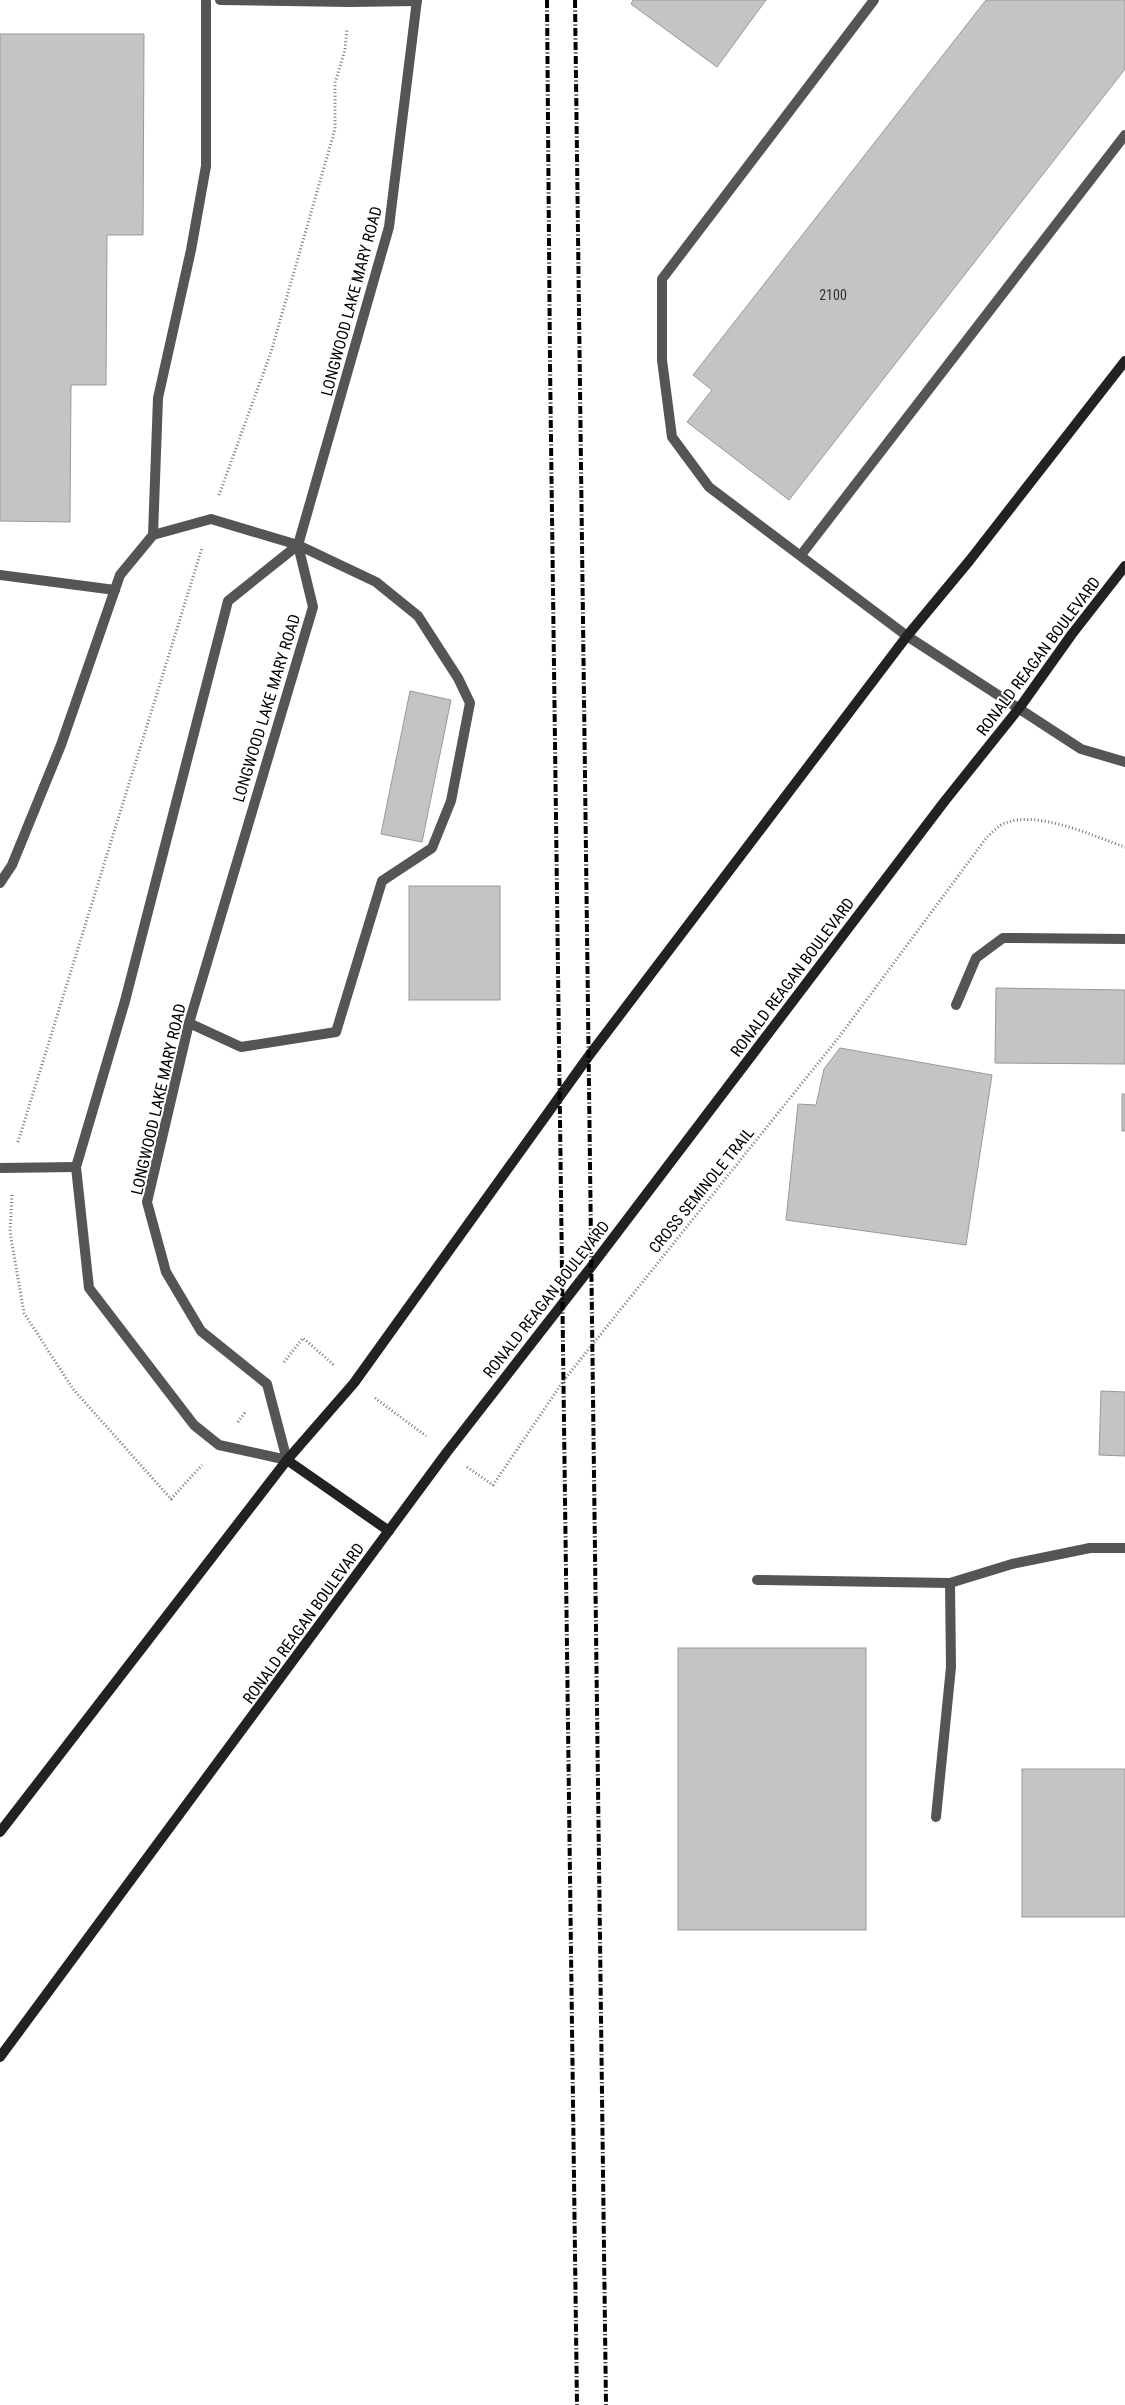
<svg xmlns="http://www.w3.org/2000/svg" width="1125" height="2405" font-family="'Roboto Condensed',sans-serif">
	<rect width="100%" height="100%" fill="#fff"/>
	<g fill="#c4c4c4" stroke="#999">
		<polygon points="633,0 766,0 717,67 631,4"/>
		<polygon points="986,0 1125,0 1125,69 789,500 687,422 712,390 693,375"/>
		<polygon points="0,34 144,34 143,235 107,235 106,385 71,385 70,522 0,521"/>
		<polygon points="410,691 451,700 422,842 381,834"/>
		<rect x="409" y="886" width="91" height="114"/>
		<polygon points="996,988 1125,990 1125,1064 995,1063"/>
		<polygon points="840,1048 992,1075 966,1245 786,1220 798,1104 816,1105 824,1069"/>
		<rect x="1122" y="1094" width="3" height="37"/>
		<polygon points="1101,1391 1125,1392 1125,1456 1099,1455"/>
		<rect x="678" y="1648" width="188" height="282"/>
		<rect x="1022" y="1769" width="103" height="148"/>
	</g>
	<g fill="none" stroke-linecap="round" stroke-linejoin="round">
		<g stroke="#777" stroke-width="3" stroke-dasharray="1 2.5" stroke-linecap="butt">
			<polyline points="219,495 271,352 335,129 335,83 345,50 347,28"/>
			<polyline points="18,1142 202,548"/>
			<polyline points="12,1195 10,1232 24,1313 73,1389 171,1499 202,1465"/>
			<polyline points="284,1362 303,1338 335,1366"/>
			<polyline points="375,1398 426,1436"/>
			<polyline points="238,1422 246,1411"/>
			<path d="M467,1467L493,1485L564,1380L839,1037L987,837C992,833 999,825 1005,823C1038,810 1093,836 1125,847"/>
		</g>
		<g stroke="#555" stroke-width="10">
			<polyline points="220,0 350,2 417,1"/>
			<polyline points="874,0 662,279 662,360 672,437 709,487 907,636"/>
			<polyline points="153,535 158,398 191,250 206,166 206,0"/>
			<polyline points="801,555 1125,135"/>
			<polyline points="0,575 115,590"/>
			<polyline points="0,883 12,865 61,745 120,575 153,535 211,519 298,545 376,582 418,616 458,678 470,703 451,801 432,848 382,881 336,1032 241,1047 189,1023"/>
			<polyline points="956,1005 976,958 1003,938 1125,939"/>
			<polyline points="0,1168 76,1167"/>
			<polyline points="757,1580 950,1583 1012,1564 1090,1548"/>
			<polyline points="936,1817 951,1667 950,1583"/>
		</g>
		<polyline stroke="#555" stroke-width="10" points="1090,1548 1125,1548"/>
		<g stroke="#555" stroke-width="10">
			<polyline points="298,545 228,601 125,1001 76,1167 89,1288 194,1425 219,1445 287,1460 267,1384 201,1331 166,1272 147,1202 189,1023 313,607 298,545 389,227 417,0"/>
			<polyline points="907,636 1081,749 1125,762"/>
		</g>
		<g stroke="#222" stroke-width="10">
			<polyline points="287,1460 389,1531"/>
			<polyline points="0,1832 287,1460 354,1383 588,1057 907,636 970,560 1125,361"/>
			<polyline points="0,2057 447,1452 591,1267 944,802 1020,707 1072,634 1125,566"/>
		</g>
		<g stroke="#000" stroke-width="4" stroke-dasharray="8 2.5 1 2.5" stroke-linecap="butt">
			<polyline points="547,0 550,364 577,2405"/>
			<polyline points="575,0 606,2405"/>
		</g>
	</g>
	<g text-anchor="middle" stroke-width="4" stroke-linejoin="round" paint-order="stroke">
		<g font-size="14" fill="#313131">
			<text x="833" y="300">2100</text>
		</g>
		<g font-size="16" fill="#000" stroke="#fff">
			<text transform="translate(351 301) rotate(-75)" y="6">LONGWOOD LAKE MARY ROAD</text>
			<text transform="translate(1038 656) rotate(-53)" y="6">RONALD REAGAN BOULEVARD</text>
			<text transform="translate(266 708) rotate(-73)" y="6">LONGWOOD LAKE MARY ROAD</text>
			<text transform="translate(792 977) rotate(-53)" y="6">RONALD REAGAN BOULEVARD</text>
			<text transform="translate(158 1099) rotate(-77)" y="6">LONGWOOD LAKE MARY ROAD</text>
			<text transform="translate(701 1190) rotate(-51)" y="6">CROSS SEMINOLE TRAIL</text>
			<text transform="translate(546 1299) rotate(-52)" y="6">RONALD REAGAN BOULEVARD</text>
			<text transform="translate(303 1623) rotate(-54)" y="6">RONALD REAGAN BOULEVARD</text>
		</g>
	</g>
</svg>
